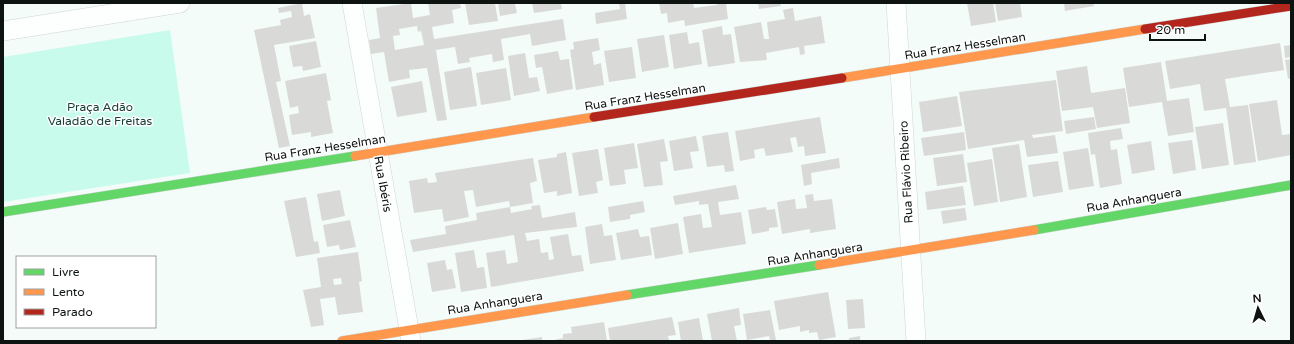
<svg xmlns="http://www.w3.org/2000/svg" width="1294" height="344" font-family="'Varela Round',sans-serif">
	<rect width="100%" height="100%" fill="#f4fcf9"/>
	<polygon fill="#c8fbec" points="170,30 190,173 3,202 3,57"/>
	<g fill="#d9dad7" fill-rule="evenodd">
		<polygon points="302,3 304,16 310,14 315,38 274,45 281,81 276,82 290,146 279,148 254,30 281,25 280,20 292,17 291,11 279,13 278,8"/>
		<path d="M411,3L413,18L430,15L428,3H460L461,8L452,10L454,23L432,27L434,39L563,19L566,40L532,46L530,34L501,39L504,60L493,62L492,54L469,58L470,62L458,64L455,47L436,50L447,120L437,121L427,68L409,70L410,78L389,82L384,52L371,54L369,40L380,38L376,8ZM417,26L418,32L421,31L424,45L395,50L393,36L400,35L399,29Z"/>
		<polygon points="465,3 495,3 498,21 469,25"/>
		<polygon points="498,3 518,3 515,4 517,13 500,16"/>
		<polygon points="532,3 564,3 564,4 561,4 562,9 534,13"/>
		<polygon points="619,3 625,3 627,19 596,24 595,13 620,9"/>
		<polygon points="659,3 693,3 694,8 717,5 716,3 726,3 728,19 685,26 684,20 668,23 667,13 661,14"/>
		<polygon points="758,3 780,3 781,6 759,9"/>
		<polygon points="967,3 993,3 996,22 971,26"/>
		<polygon points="995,3 1020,3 1022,17 998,21"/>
		<polygon points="1064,3 1093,3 1094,6 1065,11"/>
		<polygon points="793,8 795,21 821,16 825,43 804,46 805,54 800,55 799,47 766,53 767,60 740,62 734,27 761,22 764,39 769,39 767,22 785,19 783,10"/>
		<polygon points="722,26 723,35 731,34 735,63 708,67 702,30"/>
		<polygon points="687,32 689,44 699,42 702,64 674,69 669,35"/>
		<polygon points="664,35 669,67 642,72 637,39"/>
		<polygon points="598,38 600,50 592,52 594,65 601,63 604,85 576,90 570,50 574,49 573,42"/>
		<polygon points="316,41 321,67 303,71 302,66 293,67 289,46"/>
		<polygon points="1280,43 1284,70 1225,79 1230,107 1248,105 1256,162 1234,165 1226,108 1204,111 1200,84 1170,89 1165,61"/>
		<polygon points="1291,45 1291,57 1285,58 1284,46"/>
		<polygon points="632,47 636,78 609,82 604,51"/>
		<polygon points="558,51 560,60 569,59 573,89 547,94 542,67 536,68 534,55"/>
		<polygon points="525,53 529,78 537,77 540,91 514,96 508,56"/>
		<polygon points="1291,59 1291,78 1288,79 1285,60"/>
		<polygon points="1161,62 1167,101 1189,98 1194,132 1168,136 1162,102 1129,107 1123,68"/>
		<polygon points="1087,66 1091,93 1125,88 1130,123 1097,128 1093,107 1062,111 1056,71"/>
		<polygon points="471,67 477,106 450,110 444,72"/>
		<polygon points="506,68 511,100 481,105 476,73"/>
		<polygon points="326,73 331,100 327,101 333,133 311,137 311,132 292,135 289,115 299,113 298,106 290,108 285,81"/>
		<polygon points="1056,80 1063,131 1032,135 1033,138 1055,135 1058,153 1027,157 1024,140 968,149 959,92"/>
		<polygon points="422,81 427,112 397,117 391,87"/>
		<polygon points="957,96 962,126 923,132 919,102"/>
		<polygon points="1277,100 1282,135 1291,134 1291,155 1258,161 1249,104"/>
		<polygon points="820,117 826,153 805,156 804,146 798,147 796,137 790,138 793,152 766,156 764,148 754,150 755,158 740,161 735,131"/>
		<polygon points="1094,117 1096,129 1066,134 1064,121"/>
		<polygon points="1223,123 1229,165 1202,169 1195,127"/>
		<polygon points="1121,128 1123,139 1110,141 1111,150 1117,149 1122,184 1100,188 1095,154 1091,155 1088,133"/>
		<polygon points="728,132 734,171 725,172 724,165 707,167 702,136"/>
		<polygon points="964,132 966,150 924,156 921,138"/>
		<polygon points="696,136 699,151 690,152 693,168 674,171 669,141"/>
		<polygon points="664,139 668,161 660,162 663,185 644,187 637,144"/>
		<polygon points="1192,140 1196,170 1173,174 1168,143"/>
		<polygon points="1151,141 1155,170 1132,174 1127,145"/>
		<polygon points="634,143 638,168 624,170 626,184 610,186 604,148"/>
		<polygon points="1019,144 1027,197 1000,202 992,148"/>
		<polygon points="1088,148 1094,186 1069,190 1063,152"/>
		<polygon points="598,149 603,180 596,182 598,193 579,196 572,153"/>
		<polygon points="566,152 572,193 557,196 557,191 544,193 538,160 557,157 557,154"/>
		<polygon points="963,154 967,182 937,186 933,158"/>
		<polygon points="533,158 537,181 530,183 533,203 510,207 511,213 532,209 531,206 540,205 542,218 575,212 577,227 525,233 527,241 539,239 541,253 548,252 549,260 554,259 550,237 568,234 572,256 581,255 584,271 491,287 486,253 505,250 507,264 518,262 514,235 413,252 410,240 446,234 445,226 477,220 476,213 510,207 509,201 476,207 473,190 464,191 469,217 444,222 442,209 414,213 409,181 427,178 428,183 437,182 435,173"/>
		<polygon points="839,158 840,168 811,173 812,184 804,186 801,165"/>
		<polygon points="992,159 998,202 974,206 967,163"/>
		<polygon points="1058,161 1063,192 1033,197 1028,165"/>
		<polygon points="736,185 739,199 718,202 720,215 741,212 746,244 689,253 683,217 701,214 703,228 712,227 708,204 699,205 699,201 675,205 673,196"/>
		<polygon points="963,186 966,205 927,210 925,192"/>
		<polygon points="340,190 345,216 322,221 317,194"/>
		<polygon points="813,194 814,201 832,199 836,229 810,233 810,229 782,234 777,202 795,199 796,209 807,208 805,195"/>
		<polygon points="306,197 314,242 318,241 320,253 296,257 284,201"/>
		<polygon points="643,201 645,212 630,215 630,219 610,222 608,207"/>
		<polygon points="766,207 767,210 775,209 778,227 769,228 769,231 752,234 748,210"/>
		<polygon points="965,208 967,220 943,224 941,211"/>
		<polygon points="350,220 356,247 340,250 339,245 327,247 323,225"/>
		<polygon points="678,223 683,254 655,259 650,228"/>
		<polygon points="602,224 604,236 612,235 616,260 590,264 585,227"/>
		<polygon points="638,229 640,237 649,236 652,255 621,260 616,233"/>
		<polygon points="474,250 477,268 484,267 487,288 461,292 455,253"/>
		<path d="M358,252L362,281L359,282L363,312L338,315L335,297L320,299L324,325L311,327L303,290L321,287L317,258ZM341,278L342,284L334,285L333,279Z"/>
		<polygon points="445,260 447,270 452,269 456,288 432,292 427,263"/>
		<polygon points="828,292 836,337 819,340 817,332 809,333 809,330 800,332 800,326 779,330 774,301"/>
		<polygon points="863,299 865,328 848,329 846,300"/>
		<polygon points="739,308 741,325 734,326 737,341 712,341 707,314"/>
		<polygon points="770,310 776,340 770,341 769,336 747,340 743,314"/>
		<polygon points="672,317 676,335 668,336 669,341 610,341 608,328"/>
		<polygon points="699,318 703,341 681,341 678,322"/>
		<polygon points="604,322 607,341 550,341 563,338 563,334 572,333 571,327"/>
		<polygon points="860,336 860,341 849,341 849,338"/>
		<polygon points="542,337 542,341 522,341 522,340"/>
	</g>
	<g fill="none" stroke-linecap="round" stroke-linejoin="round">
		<g stroke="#cfd6d3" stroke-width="20">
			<g id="street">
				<polyline points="352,3 411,341"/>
				<polyline points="896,3 916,341"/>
				<polyline points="3,31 180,3"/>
			</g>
		</g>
		<g stroke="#cfd6d3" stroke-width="10">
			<g id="fast">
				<polyline points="3,212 355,156"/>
				<polyline points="1034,230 1291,185"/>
				<polyline points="627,295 819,265"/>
			</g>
		</g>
		<g stroke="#cfd6d3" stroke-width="10">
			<g id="slow">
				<polyline points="842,78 1145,29"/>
				<polyline points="355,156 594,117"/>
				<polyline points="819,265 1034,230"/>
				<polyline points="342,341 627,295"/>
			</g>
		</g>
		<g stroke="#cfd6d3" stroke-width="10">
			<g id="jam">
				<polyline points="1145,29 1291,6"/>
				<polyline points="594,117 842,78"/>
			</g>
		</g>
		<use href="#street" stroke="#fdfffe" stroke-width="19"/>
		<use href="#fast" stroke="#63d668" stroke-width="9"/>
		<use href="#slow" stroke="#ff974d" stroke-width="9"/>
		<use href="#jam" stroke="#b3261e" stroke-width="9"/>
	</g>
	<g text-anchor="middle" stroke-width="3" stroke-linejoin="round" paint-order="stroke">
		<g font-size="12" fill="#0d1311" stroke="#fff">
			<text transform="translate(965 46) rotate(-9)" y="4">Rua Franz Hesselman</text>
			<text transform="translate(645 97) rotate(-9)" y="4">Rua Franz Hesselman</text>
			<text transform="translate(325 148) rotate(-9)" y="4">Rua Franz Hesselman</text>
			<text transform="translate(906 172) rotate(-93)" y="4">Rua Flávio Ribeiro</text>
			<text transform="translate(383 184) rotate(80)" y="4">Rua Ibéris</text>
			<text transform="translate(1134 200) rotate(-10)" y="4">Rua Anhanguera</text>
			<text transform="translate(815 254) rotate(-9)" y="4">Rua Anhanguera</text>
			<text transform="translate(495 303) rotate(-9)" y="4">Rua Anhanguera</text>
		</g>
		<g font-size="12" fill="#164136" stroke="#fff">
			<text x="100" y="111">Praça Adão<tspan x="100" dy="14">Valadão de Freitas</tspan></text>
		</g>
	</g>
	<rect width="1294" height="344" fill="none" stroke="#0d1311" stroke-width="8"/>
	<rect x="16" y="256" width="140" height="72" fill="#ffffff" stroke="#9ea1a0"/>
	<rect x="24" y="269" width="20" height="6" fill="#63d668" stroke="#9ea1a0"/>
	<text x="52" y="276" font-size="12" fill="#0d1311">Livre</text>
	<rect x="24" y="289" width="20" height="6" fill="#ff974d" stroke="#9ea1a0"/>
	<text x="52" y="296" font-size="12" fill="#0d1311">Lento</text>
	<rect x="24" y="309" width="20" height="6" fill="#b3261e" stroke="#9ea1a0"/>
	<text x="52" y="316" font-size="12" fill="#0d1311">Parado</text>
	<g transform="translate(1258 308) rotate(355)" stroke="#ffffff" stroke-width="3" paint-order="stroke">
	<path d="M0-3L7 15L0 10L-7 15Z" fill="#0d1311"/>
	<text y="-6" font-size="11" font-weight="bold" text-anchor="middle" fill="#0d1311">N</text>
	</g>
	<path d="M1150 34v6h55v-6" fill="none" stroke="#0d1311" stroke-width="2"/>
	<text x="1156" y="34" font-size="12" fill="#0d1311" stroke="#ffffff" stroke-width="3" paint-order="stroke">20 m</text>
</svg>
